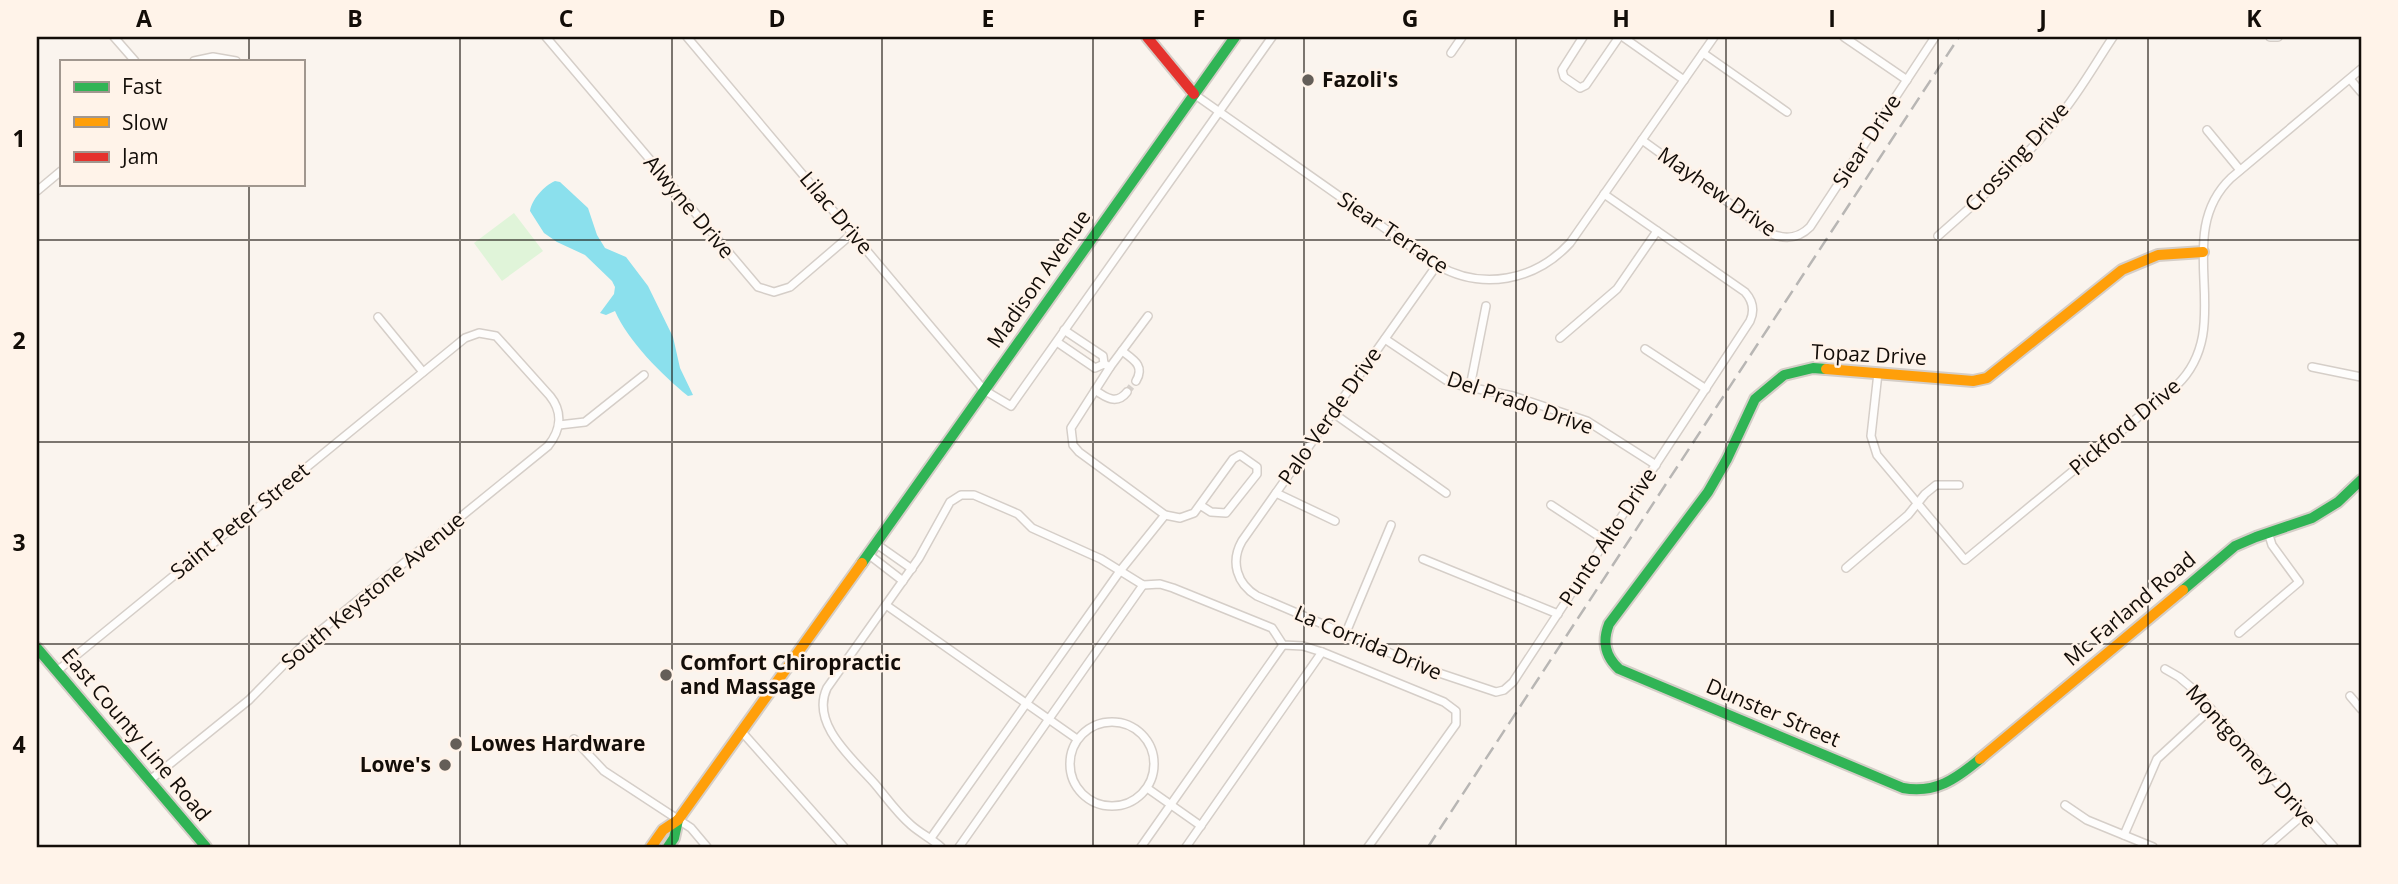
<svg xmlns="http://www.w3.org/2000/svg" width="2398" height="884" font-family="'Open Sans',sans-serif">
	<rect width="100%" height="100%" fill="#faf4ee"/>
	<polygon fill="#e0f4d9" points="514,213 543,251 502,281 474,243"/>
	<path fill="#8be0ed" d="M555,181L560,182L588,208L597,235L605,248L626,257L648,286L673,337L680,368L693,395L688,396C662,375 628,341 615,311L606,315L600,313L614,294L615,287L612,281L585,255L557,242L544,233L530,211C532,199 544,186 555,181Z"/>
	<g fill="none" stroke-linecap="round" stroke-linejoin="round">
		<polyline stroke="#d7d1cc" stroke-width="7" stroke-dasharray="7 3.5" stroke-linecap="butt" points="1127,392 1136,381"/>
		<g stroke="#d5cec8" stroke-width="10">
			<g id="street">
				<polyline points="114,37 135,61"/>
				<polyline points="546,37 758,287 774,292 790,287 853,233"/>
				<polyline points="687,37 984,390 1011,406 1272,37"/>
				<polyline points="1583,37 1562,70 1564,77 1580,88 1586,85 1619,37"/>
				<polyline points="1623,37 1684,80"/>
				<polyline points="1844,37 1907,80"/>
				<polyline points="2270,37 2278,37"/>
				<polyline points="1451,53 1462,37"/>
				<polyline points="1703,53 1787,112"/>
				<polyline points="194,61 213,57 236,61"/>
				<polyline points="2350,79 2361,92"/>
				<path d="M1194,94L1437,265C1482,291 1535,281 1570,243L1714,37"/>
				<polyline points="2207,130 2240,170"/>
				<path d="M1642,140L1772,234C1787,240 1799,238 1810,227L1935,37"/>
				<polyline points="37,191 61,171"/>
				<path d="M1938,236C1980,199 2022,162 2058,118C2079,93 2095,64 2113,37"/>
				<path d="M1437,265L1242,541C1230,562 1237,584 1257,596L1430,670L1496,692L1504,690L1513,682L1750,321C1755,310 1753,301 1745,292L1604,194"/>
				<polyline points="378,317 423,372"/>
				<polyline points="1064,330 1103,356 1104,364"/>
				<polyline points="1560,338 1617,289 1657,231"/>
				<polyline points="1385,339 1446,380 1459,385 1513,396 1587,421 1656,465"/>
				<polyline points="1057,342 1095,368 1104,364 1110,367 1148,316"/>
				<polyline points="1645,349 1706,389"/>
				<path d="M1122,351C1134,360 1145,366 1136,381"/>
				<polyline points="2312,367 2361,377"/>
				<path d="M1878,373L1871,436L1877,455L1965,560L2177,385C2238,326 2170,236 2231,178L2361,69"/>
				<polyline points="1470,387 1486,306"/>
				<path d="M1095,390C1106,398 1117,405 1127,392"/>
				<polyline points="1333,413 1446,493"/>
				<polyline points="559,425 585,422 644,375"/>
				<polyline points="1276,493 1335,521"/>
				<polyline points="1551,505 1606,541"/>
				<polyline points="1165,515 1180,518 1194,513 1233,459 1240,455 1257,467 1257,474 1226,513 1211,512 1200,505"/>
				<polyline points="875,543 912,569"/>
				<polyline points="868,554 903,581"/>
				<polyline points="1423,559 1558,614"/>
				<polyline points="1846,568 1908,515 1925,494 1936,485 1959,485"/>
				<polyline points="886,605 1077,739"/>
				<polyline points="2239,633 2299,582 2272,545 2268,532"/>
				<polyline points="1345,635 1391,525"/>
				<polyline points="2165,669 2179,677 2193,689 2334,847"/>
				<path d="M57,671L465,338L479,333L496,336L550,396C563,412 561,430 548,446L304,644L249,700L150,780"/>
				<polyline points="2350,696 2361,709"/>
				<circle cx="1112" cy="764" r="42"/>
				<polyline points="742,732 844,847"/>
				<polyline points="574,739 604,771 691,828 707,847"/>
				<polyline points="1147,788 1201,826"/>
				<polyline points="2065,805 2087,820 2153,847"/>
				<polyline points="2124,835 2157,759 2211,709"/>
				<polyline points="931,838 1120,571 1165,515 1079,452 1073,445 1071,428 1110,367"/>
				<path d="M941,847C932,839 920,833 911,825C897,813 886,797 875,784C853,759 810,724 827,688L919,558L950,502L961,495H974L1018,514L1032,528L1101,559L1143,585L1160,584L1173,588L1272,628L1283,645L1303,646L1322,652L1444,702L1456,711V724L1368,847"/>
				<polyline points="959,847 1143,585"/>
				<polyline points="1141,847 1283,645"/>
				<polyline points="1186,847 1322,652"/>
				<polyline points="2266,847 2304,814"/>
			</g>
		</g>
		<g stroke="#d5cec8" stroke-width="14">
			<g id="fast">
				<path d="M1826,369L1813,368L1784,375L1755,399L1727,459L1708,492L1609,624C1602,642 1605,656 1619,669L1903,788C1935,794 1956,779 1980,759"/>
				<polyline points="862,563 1235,37"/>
				<polyline points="2183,590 2235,546 2256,537 2312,518 2338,502 2361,480"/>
				<polyline points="37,648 206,847"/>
				<polyline points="668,847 674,838 678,820"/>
			</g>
		</g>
		<g stroke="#d5cec8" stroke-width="14">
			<g id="slow">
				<polyline points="1826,369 1973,381 1987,378 2122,270 2158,255 2203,252"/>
				<polyline points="1980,759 2183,590"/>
				<polyline points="651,847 663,830 678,820 862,563"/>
			</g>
		</g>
		<g stroke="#d5cec8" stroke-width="14">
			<polyline id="jam" points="1147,37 1194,94"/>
		</g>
		<use href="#street" stroke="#fefdfc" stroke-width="7"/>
		<use href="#fast" stroke="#30b455" stroke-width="10"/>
		<use href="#slow" stroke="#ff9f0a" stroke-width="10"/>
		<use href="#jam" stroke="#e5322d" stroke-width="10"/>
		<polyline stroke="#b8b6b4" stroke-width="2.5" stroke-dasharray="14 7" stroke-linecap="butt" points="1428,847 1959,37"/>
	</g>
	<path fill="none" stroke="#130d08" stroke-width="2" stroke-opacity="0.55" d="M249,37V61M460,37V847M672,37V847M882,37V847M1093,37V847M1304,37V847M1516,37V847M1726,37V847M1938,37V847M2148,37V847M249,184V847M37,240H2361M37,442H2361M37,644H2361"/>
	<g fill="#645e58" stroke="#fff3e9" stroke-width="2.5">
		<circle cx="1308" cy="80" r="7"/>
		<circle cx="666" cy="675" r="7"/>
		<circle cx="456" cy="744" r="7"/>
		<circle cx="445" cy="765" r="7"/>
	</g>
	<g text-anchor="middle" stroke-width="5" stroke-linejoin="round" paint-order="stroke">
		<g font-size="21" font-weight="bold" fill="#130d08" stroke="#fff3e9" text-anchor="start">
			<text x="1322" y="87">Fazoli's</text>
			<text x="680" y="670">Comfort Chiropractic<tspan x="680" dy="24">and Massage</tspan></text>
			<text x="470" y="751">Lowes Hardware</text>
			<text x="431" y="772" text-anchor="end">Lowe's</text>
		</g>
		<g font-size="21" fill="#130d08" stroke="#fff3e9">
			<text transform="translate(1867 141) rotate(-57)" y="7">Siear Drive</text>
			<text transform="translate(2017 157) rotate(-47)" y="7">Crossing Drive</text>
			<text transform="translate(1717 192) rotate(35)" y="7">Mayhew Drive</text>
			<text transform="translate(689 207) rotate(50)" y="7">Alwyne Drive</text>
			<text transform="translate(836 213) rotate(50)" y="7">Lilac Drive</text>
			<text transform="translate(1393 233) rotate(34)" y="7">Siear Terrace</text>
			<text transform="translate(1039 279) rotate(-55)" y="7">Madison Avenue</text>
			<text transform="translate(1869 355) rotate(3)" y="7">Topaz Drive</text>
			<text transform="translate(1520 403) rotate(19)" y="7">Del Prado Drive</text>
			<text transform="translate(1330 416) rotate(-55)" y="7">Palo Verde Drive</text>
			<text transform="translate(2125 427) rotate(-40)" y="7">Pickford Drive</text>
			<text transform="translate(240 521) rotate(-39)" y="7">Saint Peter Street</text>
			<text transform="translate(1608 537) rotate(-57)" y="7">Punto Alto Drive</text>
			<text transform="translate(373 591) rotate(-40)" y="7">South Keystone Avenue</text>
			<text transform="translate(2130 609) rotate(-40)" y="7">Mc Farland Road</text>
			<text transform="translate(1368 643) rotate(23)" y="7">La Corrida Drive</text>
			<text transform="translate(1773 713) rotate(23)" y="7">Dunster Street</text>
			<text transform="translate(136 735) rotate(50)" y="7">East County Line Road</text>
			<text transform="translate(2251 756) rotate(48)" y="7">Montgomery Drive</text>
		</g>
	</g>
	<rect width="2398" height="884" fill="none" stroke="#fff3e9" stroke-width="77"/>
	<rect x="60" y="60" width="245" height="126" fill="#fff3e9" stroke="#a1978f" stroke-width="2"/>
	<rect x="74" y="82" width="35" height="10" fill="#30b455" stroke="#a1978f" stroke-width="2"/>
	<text x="122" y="94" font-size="21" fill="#130d08">Fast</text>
	<rect x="74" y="117" width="35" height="10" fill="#ff9f0a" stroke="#a1978f" stroke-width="2"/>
	<text x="122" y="130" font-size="21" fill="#130d08">Slow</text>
	<rect x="74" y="152" width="35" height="10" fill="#e5322d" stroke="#a1978f" stroke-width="2"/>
	<text x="122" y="164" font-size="21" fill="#130d08">Jam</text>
	<rect x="38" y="38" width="2322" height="808" fill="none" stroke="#130d08" stroke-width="2.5"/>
	<g font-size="23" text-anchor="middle" font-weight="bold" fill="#130d08">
		<text x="144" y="27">A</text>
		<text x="355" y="27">B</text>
		<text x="566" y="27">C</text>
		<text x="777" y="27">D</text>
		<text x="988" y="27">E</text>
		<text x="1199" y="27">F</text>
		<text x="1410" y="27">G</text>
		<text x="1621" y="27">H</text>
		<text x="1832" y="27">I</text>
		<text x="2043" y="27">J</text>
		<text x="2254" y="27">K</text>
		<text x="19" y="147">1</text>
		<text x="19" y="349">2</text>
		<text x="19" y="551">3</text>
		<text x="19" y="753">4</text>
	</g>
</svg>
